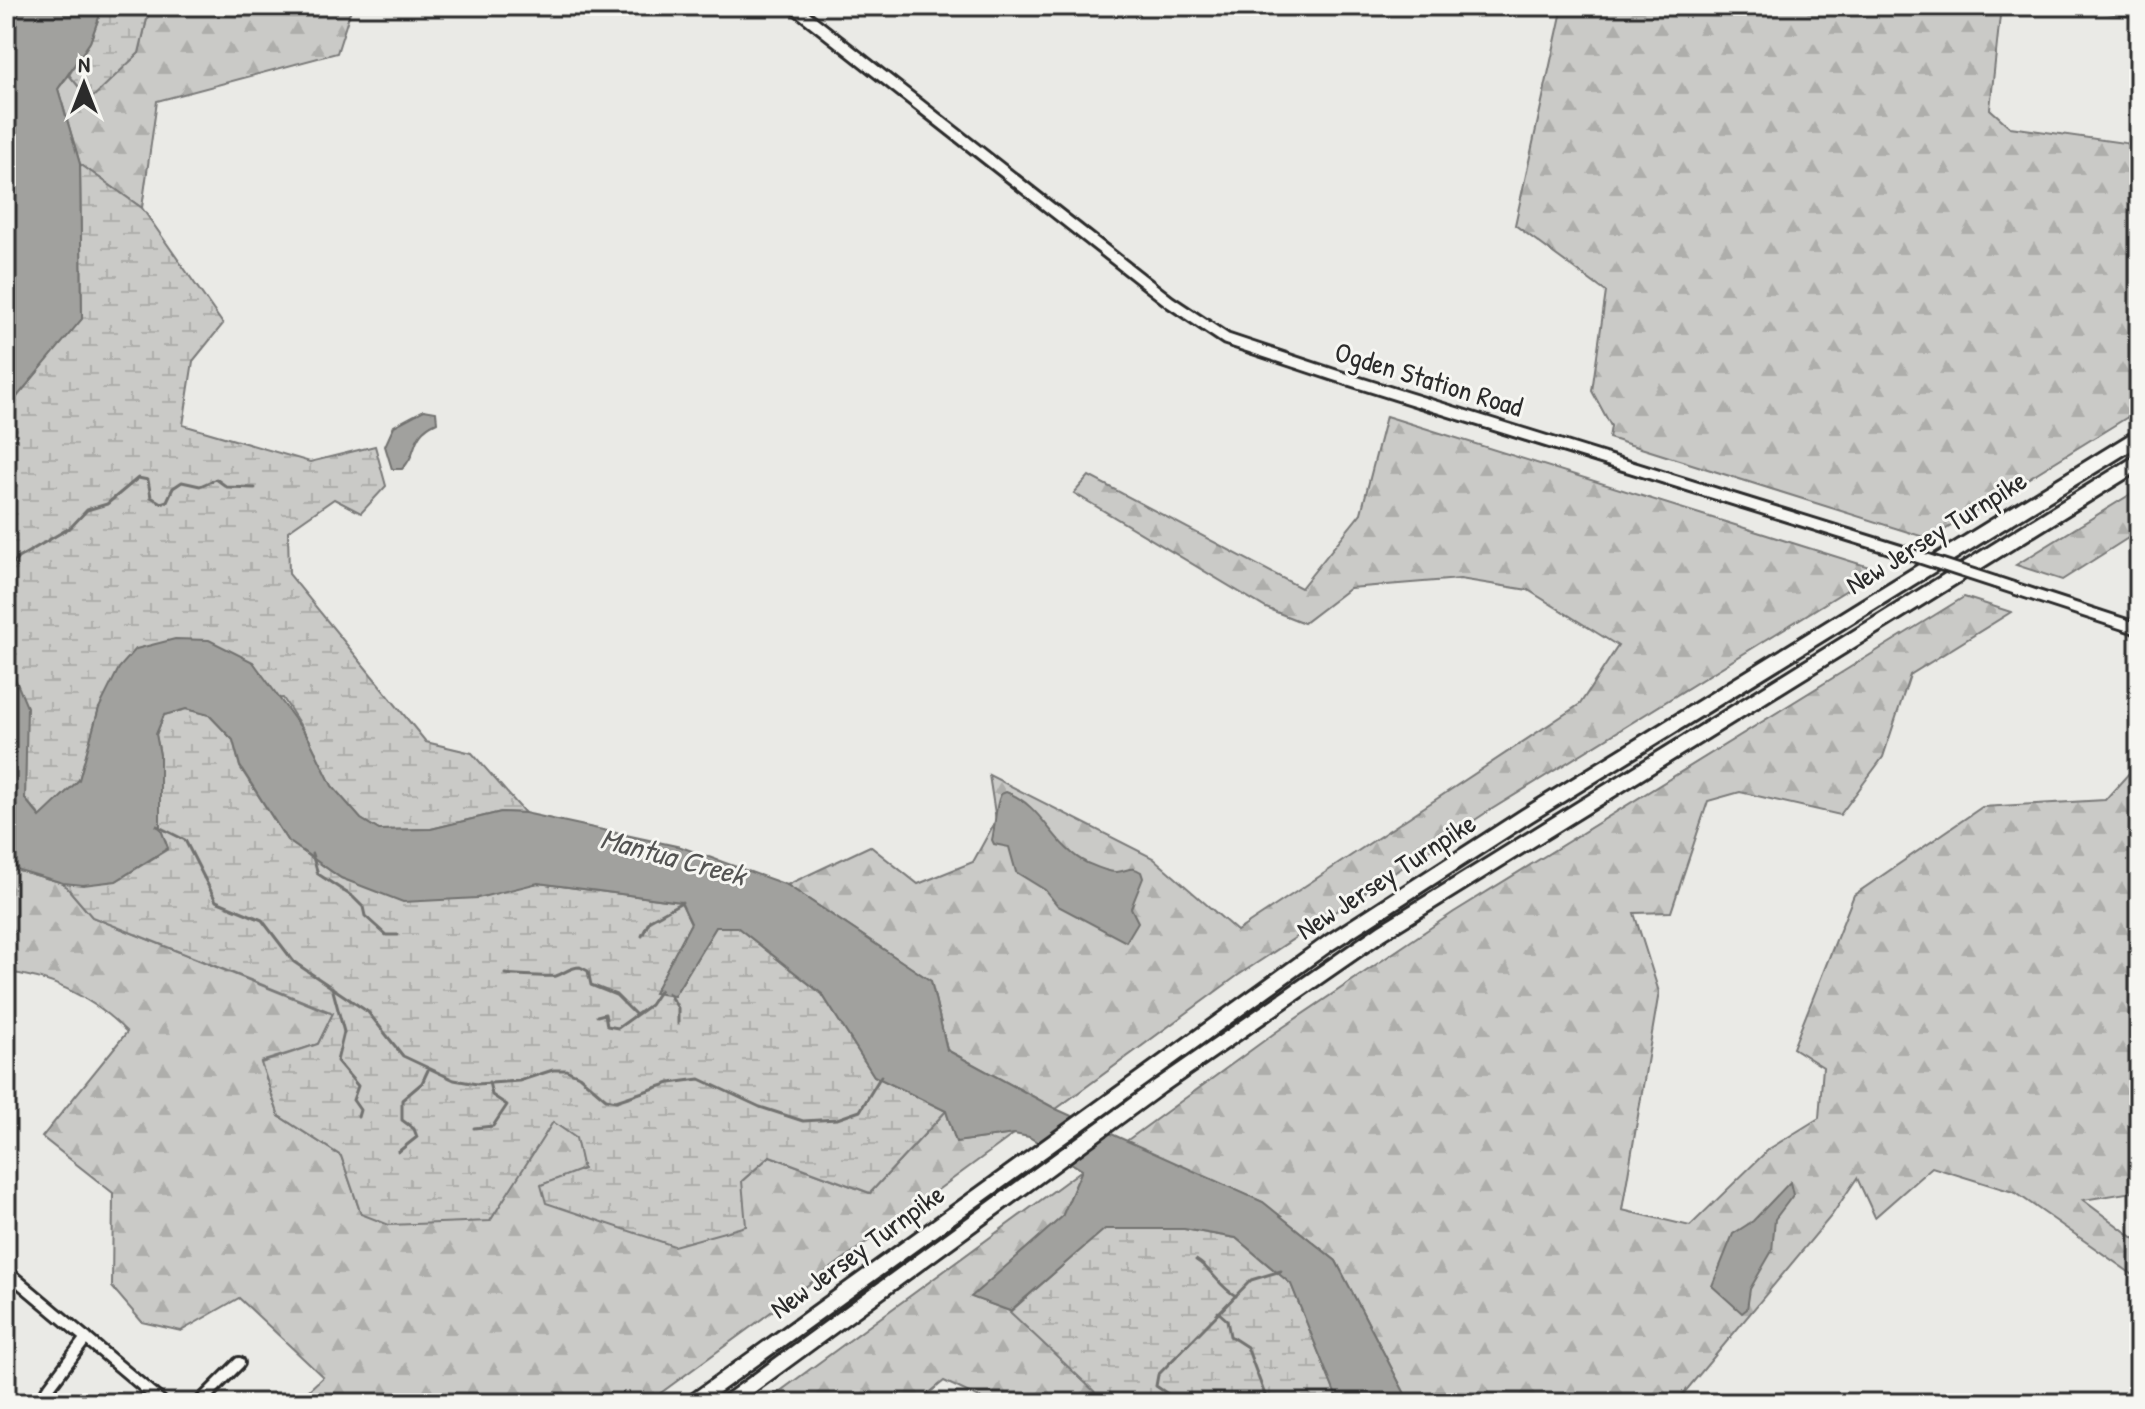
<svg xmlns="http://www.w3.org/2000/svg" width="2145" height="1409" font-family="'Patrick Hand',sans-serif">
	<defs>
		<pattern id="forest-firs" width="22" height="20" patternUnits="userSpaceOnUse" patternTransform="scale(2)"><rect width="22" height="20" fill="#cacac7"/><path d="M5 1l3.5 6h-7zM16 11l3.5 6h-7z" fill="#aeaeab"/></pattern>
		<pattern id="wetland-marsh" width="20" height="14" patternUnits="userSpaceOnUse" patternTransform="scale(2)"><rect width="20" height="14" fill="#cacac7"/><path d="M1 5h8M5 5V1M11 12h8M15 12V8" fill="none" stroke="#aeaeab"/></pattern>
	</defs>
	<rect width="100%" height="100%" fill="#eaeae6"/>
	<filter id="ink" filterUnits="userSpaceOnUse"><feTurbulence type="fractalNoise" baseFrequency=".0125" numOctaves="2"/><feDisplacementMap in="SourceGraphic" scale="16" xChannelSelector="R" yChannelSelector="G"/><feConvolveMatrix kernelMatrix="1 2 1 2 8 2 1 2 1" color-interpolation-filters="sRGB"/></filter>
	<g filter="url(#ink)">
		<g fill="url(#forest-firs)" stroke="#7a7a79" stroke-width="2">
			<polygon points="150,6 352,6 337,53 157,101 142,208 80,164 58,89 69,75 89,99 139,53"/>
			<polygon points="1563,6 2001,6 1990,109 2010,127 2139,145 2139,410 1930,539 1609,438 1611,426 1592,391 1606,292 1515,225"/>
			<polygon points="2065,6 2139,6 2139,18"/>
			<polygon points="1386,416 1879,570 1484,814 1237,976 1056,1109 947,1050 931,981 787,885 870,846 918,884 973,862 996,820 989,775 1153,858 1237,931 1580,704 1618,646 1528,590 1460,579 1350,588 1304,623 1266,608 1074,493 1089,476 1301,588 1361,513"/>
			<polygon points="2139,489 2139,531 2062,580 2016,565"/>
			<polygon points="1964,597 2011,612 1910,675 1883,757 1840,815 1740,792 1708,801 1671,912 1634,913 1659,992 1622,1210 1690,1226 1769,1149 1819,1118 1823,1067 1793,1048 1854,895 1982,807 2105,800 2139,762 2139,1191 2083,1200 2139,1242 2139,1279 2016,1193 1932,1167 1875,1217 1857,1178 1832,1215 1679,1399 1645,1403 1425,1403 1406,1396 1336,1261 1263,1202 1125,1142 1276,1032 1454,912"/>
			<path d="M6,855L19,870L63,883L92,917L333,1014L318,1044L261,1062L279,1116L341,1156L361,1214L490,1221L552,1121L577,1138L583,1170L541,1185L742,1181L770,1156L870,1193L946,1111L956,1142L1014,1134L647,1403H295L323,1377L239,1298L181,1331L142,1322L112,1287L113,1193L42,1137L127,1032C94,999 53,977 6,972Z"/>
			<polygon points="1082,1170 1062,1217 972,1297 1010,1311 1094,1391 1100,1403 980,1403 982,1399 944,1381 917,1403 764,1403"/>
		</g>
		<g fill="url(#wetland-marsh)" stroke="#7a7a79" stroke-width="2">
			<polygon points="103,6 150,6 139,53 90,100 69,75 90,42"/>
			<polygon points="80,164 142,208 223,324 193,361 183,425 310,462 375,446 386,486 361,513 334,499 288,531 289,574 426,742 472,753 525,813 501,812 431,829 379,830 361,819 332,786 309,739 283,698 99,708 79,780 41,817 25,799 26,707 6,657 6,410 82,318"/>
			<polygon points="186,709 209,715 233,740 240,767 287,840 341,878 370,888 512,888 538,883 681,902 691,923 655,992 674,996 716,927 737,927 822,994 874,1076 946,1111 870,1193 770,1156 742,1181 746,1226 674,1246 546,1203 541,1185 583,1169 576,1138 553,1122 490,1221 389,1225 361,1214 341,1156 279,1116 261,1063 318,1044 333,1013 92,917 63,883 116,881 168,849 160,827 160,755 156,735 164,715"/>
			<polygon points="1104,1229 1184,1229 1236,1238 1291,1284 1339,1403 1100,1403 1094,1391 1010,1312"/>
		</g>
		<g fill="#a1a19e" stroke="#727270" stroke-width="2">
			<polygon points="6,6 103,6 90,42 58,89 80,164 82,319 6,410"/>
			<path d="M424,410L436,412L437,422C408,435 420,452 402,469H392L385,446L394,426Z"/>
			<polygon points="175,639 209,640 253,662 309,739 332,786 361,819 379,830 431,829 501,812 525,813 681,847 787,885 931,981 947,1050 1056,1109 1263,1202 1336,1261 1406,1396 1425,1403 1339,1403 1291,1284 1236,1238 1184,1229 1105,1229 1010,1311 971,1297 1062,1217 1082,1170 1029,1137 1014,1134 956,1142 946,1111 874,1076 822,994 737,927 716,927 674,996 654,993 691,923 681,902 538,883 478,898 403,902 341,878 287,840 240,766 233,740 209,715 186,709 164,715 156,734 160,755 160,827 168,848 116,881 83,885 63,883 19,870 6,855 6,657 27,707 25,799 40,817 79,780 99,708 119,668 136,649"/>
			<path d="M1006,792C1043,805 1053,847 1087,863C1094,866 1109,873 1117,872C1128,871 1131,865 1141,872L1143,878L1131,908L1138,922L1126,942L1058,906L1045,890L1016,872L1009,847L994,844L992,840C996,823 994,809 1001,794Z"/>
			<polygon points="1790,1182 1793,1195 1775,1219 1772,1251 1750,1289 1747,1309 1742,1313 1712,1286 1733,1234 1753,1221"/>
		</g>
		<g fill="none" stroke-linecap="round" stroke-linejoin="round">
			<g stroke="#727270" stroke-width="3">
				<polyline points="6,572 18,558 71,527 87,510 107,504 138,478 148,480 151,497 161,503 167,501 173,488 182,482 200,486 216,479 227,487 255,488"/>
				<polyline points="157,826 185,840 216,901 262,920 294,962 368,1012 403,1056 454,1080 477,1084 519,1081 553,1070 566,1070 579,1076 606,1099 616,1101 670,1083 700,1079 760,1107 803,1121 837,1119 860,1111 881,1076"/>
				<polyline points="312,854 318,874 353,897 363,907 365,916 386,935 398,935"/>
				<polyline points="642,936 650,920 682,902"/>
				<path d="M505,974C511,975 552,977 556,976C565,973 570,967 580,967L588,971L591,985L616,995L635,1014"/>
				<polyline points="332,987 344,1032 337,1061 358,1086 353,1100 360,1110 358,1117"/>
				<polyline points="668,993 678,1008 678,1024"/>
				<polyline points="597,1016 605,1014 607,1026 618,1028 650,1005 660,990"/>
				<polyline points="474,1128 493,1126 507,1105 492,1095 489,1082"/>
				<polyline points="398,1152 417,1137 414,1129 402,1120 402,1100 422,1083 428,1070"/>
				<path d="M1196,1260C1213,1270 1219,1287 1236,1296"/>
				<polyline points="1218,1312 1227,1320 1230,1336 1247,1347 1268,1403"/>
				<polyline points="1181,1403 1156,1386 1158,1375 1251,1280 1281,1271"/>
			</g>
			<g stroke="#2b2b2b" stroke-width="16">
				<g id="minor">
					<polyline points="793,6 1170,302 1226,339 1334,375 1900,551"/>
					<polyline points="1995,582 2139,629"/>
					<polyline points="6,1271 163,1403"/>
					<polyline points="47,1390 86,1338"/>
					<polyline points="199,1403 239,1363"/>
				</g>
			</g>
			<g stroke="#2b2b2b" stroke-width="20">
				<g id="highway">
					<polyline points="692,1403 1329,943 1526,816 2139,437"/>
					<polyline points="727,1403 1160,1086 1382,932 2139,462"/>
				</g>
			</g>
			<use href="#minor" stroke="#f6f6f2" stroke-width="10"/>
			<use href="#highway" stroke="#f6f6f2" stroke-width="14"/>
			<g stroke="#2b2b2b" stroke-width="16" stroke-linecap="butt">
				<polyline id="minor-bridge" points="1900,551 1995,582"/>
			</g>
			<use href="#minor-bridge" stroke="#f6f6f2" stroke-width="10"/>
		</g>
	</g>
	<g text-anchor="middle" stroke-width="6" stroke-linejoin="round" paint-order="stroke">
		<g font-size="28" fill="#2b2b2b" stroke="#f6f6f2">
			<text transform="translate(1429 379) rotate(17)" y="10">Ogden Station Road</text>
			<text transform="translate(1936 532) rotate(-32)" y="10">New Jersey Turnpike</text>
			<text transform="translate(1386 876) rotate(-33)" y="10">New Jersey Turnpike</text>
			<text transform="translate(857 1251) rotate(-36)" y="10">New Jersey Turnpike</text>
		</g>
		<g font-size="30" font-style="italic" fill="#545453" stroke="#f6f6f2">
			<text transform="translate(673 857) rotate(15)" y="10">Mantua Creek</text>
		</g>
	</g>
	<rect width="2145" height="1409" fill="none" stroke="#f6f6f2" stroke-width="32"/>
	<rect x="16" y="16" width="2113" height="1377" fill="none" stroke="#2b2b2b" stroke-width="3" filter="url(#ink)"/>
	<g transform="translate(84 84)" stroke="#f6f6f2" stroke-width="6" paint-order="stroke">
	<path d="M0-6L14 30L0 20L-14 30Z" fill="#2b2b2b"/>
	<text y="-12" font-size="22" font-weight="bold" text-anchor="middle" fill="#2b2b2b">N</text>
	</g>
</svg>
